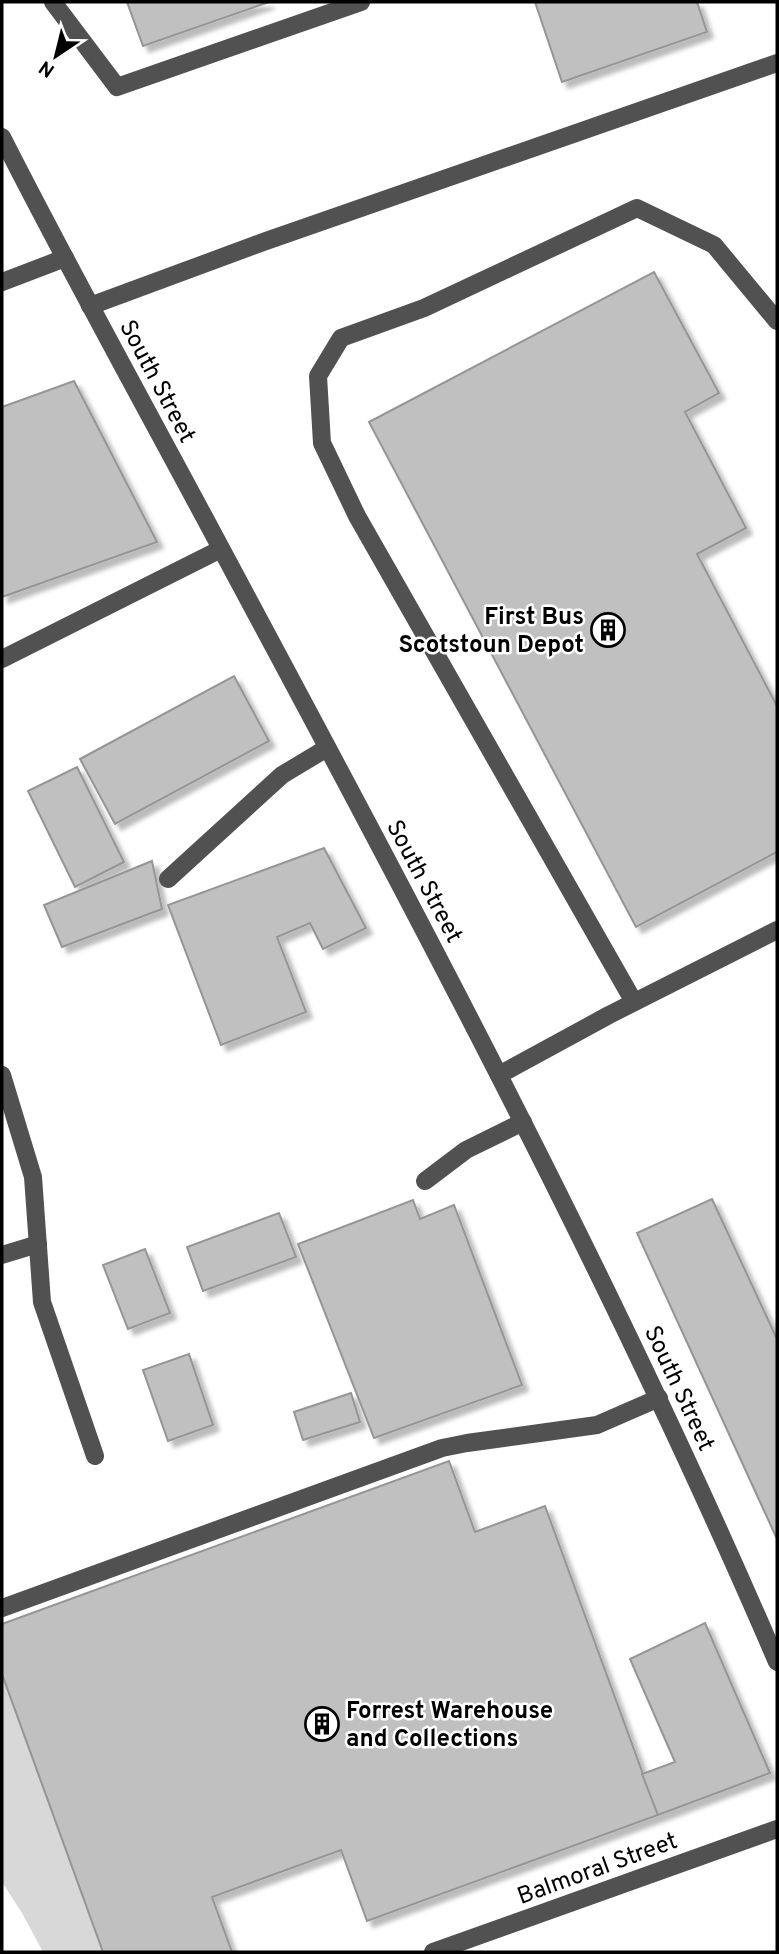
<svg xmlns="http://www.w3.org/2000/svg" width="779" height="1954" font-family="Overpass,sans-serif">
	<defs>
		<filter id="shadow"><feDropShadow dx="6" dy="6" stdDeviation="2" flood-color="#0004"/></filter>
	</defs>
	<rect width="100%" height="100%" fill="#fff"/>
	<polygon fill="#d8d8d8" points="2,1674 103,1952 43,1952 22,1913 2,1882"/>
	<g fill="#c0c0c0" stroke="#959595" stroke-width="2" filter="url(#shadow)">
		<polygon points="127,2 269,2 143,46"/>
		<polygon points="535,2 697,2 707,32 562,82"/>
		<polygon points="654,272 719,393 685,412 746,528 697,554 777,706 777,852 636,927 369,422"/>
		<polygon points="74,381 157,542 2,597 2,407"/>
		<polygon points="234,676 269,741 115,824 80,759"/>
		<polygon points="77,767 124,862 75,887 28,791"/>
		<polygon points="324,848 366,928 323,949 310,923 277,937 306,1012 221,1045 168,905"/>
		<polygon points="152,861 162,909 62,947 44,905"/>
		<polygon points="712,1199 777,1339 777,1539 637,1233"/>
		<polygon points="413,1200 420,1219 454,1205 522,1385 374,1438 298,1244"/>
		<polygon points="279,1213 296,1257 203,1291 187,1247"/>
		<polygon points="145,1249 170,1313 128,1329 103,1265"/>
		<polygon points="189,1354 213,1425 168,1441 143,1370"/>
		<polygon points="351,1393 360,1422 303,1440 294,1412"/>
		<polygon points="449,1461 475,1532 545,1506 658,1815 367,1921 341,1850 212,1897 232,1952 103,1952 2,1674 2,1624"/>
		<polygon points="705,1623 770,1773 658,1815 642,1774 675,1762 630,1659"/>
	</g>
	<g fill="none" stroke-linecap="round" stroke-linejoin="round">
		<g stroke="#515151" stroke-width="18">
			<polyline points="53,2 117,87 361,2"/>
			<path d="M2,137C73,277 150,415 224,554C419,918 614,1282 777,1662"/>
			<polyline points="2,282 65,258"/>
			<polyline points="90,306 266,241 777,63"/>
			<polyline points="2,659 221,549"/>
			<polyline points="168,879 282,775 327,748"/>
			<polyline points="634,1002 357,516 322,443 318,376 341,338 424,308 637,208 714,245 777,321"/>
			<polyline points="2,1075 33,1177 42,1302 95,1456"/>
			<polyline points="499,1075 609,1015 777,930"/>
			<polyline points="425,1181 466,1150 523,1122"/>
			<polyline points="2,1255 38,1244"/>
			<polyline points="2,1608 442,1448 467,1443 597,1425 659,1398"/>
			<polyline points="433,1952 777,1829"/>
		</g>
	</g>
	<defs>
		<g id="building-ring" transform="scale(1.75)"><circle r="9.5" fill="#fff" stroke="#000" stroke-width="1.5"/><path d="M-4-6H4V6H1V3H-1V6H-4ZM-2.5-4.3h1.7v1.8h-1.7ZM.8-4.3h1.7v1.8H.8ZM-2.5-1h1.7V.8h-1.7ZM.8-1h1.7V.8H.8Z" fill="#000"/></g>
	</defs>
	<g fill-rule="evenodd">
		<use href="#building-ring" x="608" y="630"/>
		<use href="#building-ring" x="322" y="1724"/>
	</g>
	<g text-anchor="middle" stroke-width="5" stroke-linejoin="round" paint-order="stroke">
		<g font-size="24" fill="#000" stroke="#fff">
			<text transform="translate(158 381) rotate(62)" y="8">South Street</text>
			<text transform="translate(425 881) rotate(62)" y="8">South Street</text>
			<text transform="translate(680 1388) rotate(65)" y="8">South Street</text>
			<text transform="translate(597 1868) rotate(-20)" y="8">Balmoral Street</text>
		</g>
		<g font-size="24" font-weight="bold" fill="#000" stroke="#fff" text-anchor="end">
			<text x="584" y="624">First Bus<tspan x="584" dy="28">Scotstoun Depot</tspan></text>
			<text x="346" y="1718" text-anchor="start">Forrest Warehouse<tspan x="346" dy="28">and Collections</tspan></text>
		</g>
	</g>
	<rect width="779" height="1954" fill="none" stroke="#000000" stroke-width="7"/>
	<g transform="translate(56 56) rotate(215)" stroke="#ffffff" stroke-width="5" paint-order="stroke">
	<path d="M0-5L12 26L0 18L-12 26Z" fill="#000000"/>
	<text y="-10" font-size="19" font-weight="bold" text-anchor="middle" fill="#000000">N</text>
	</g>
</svg>
